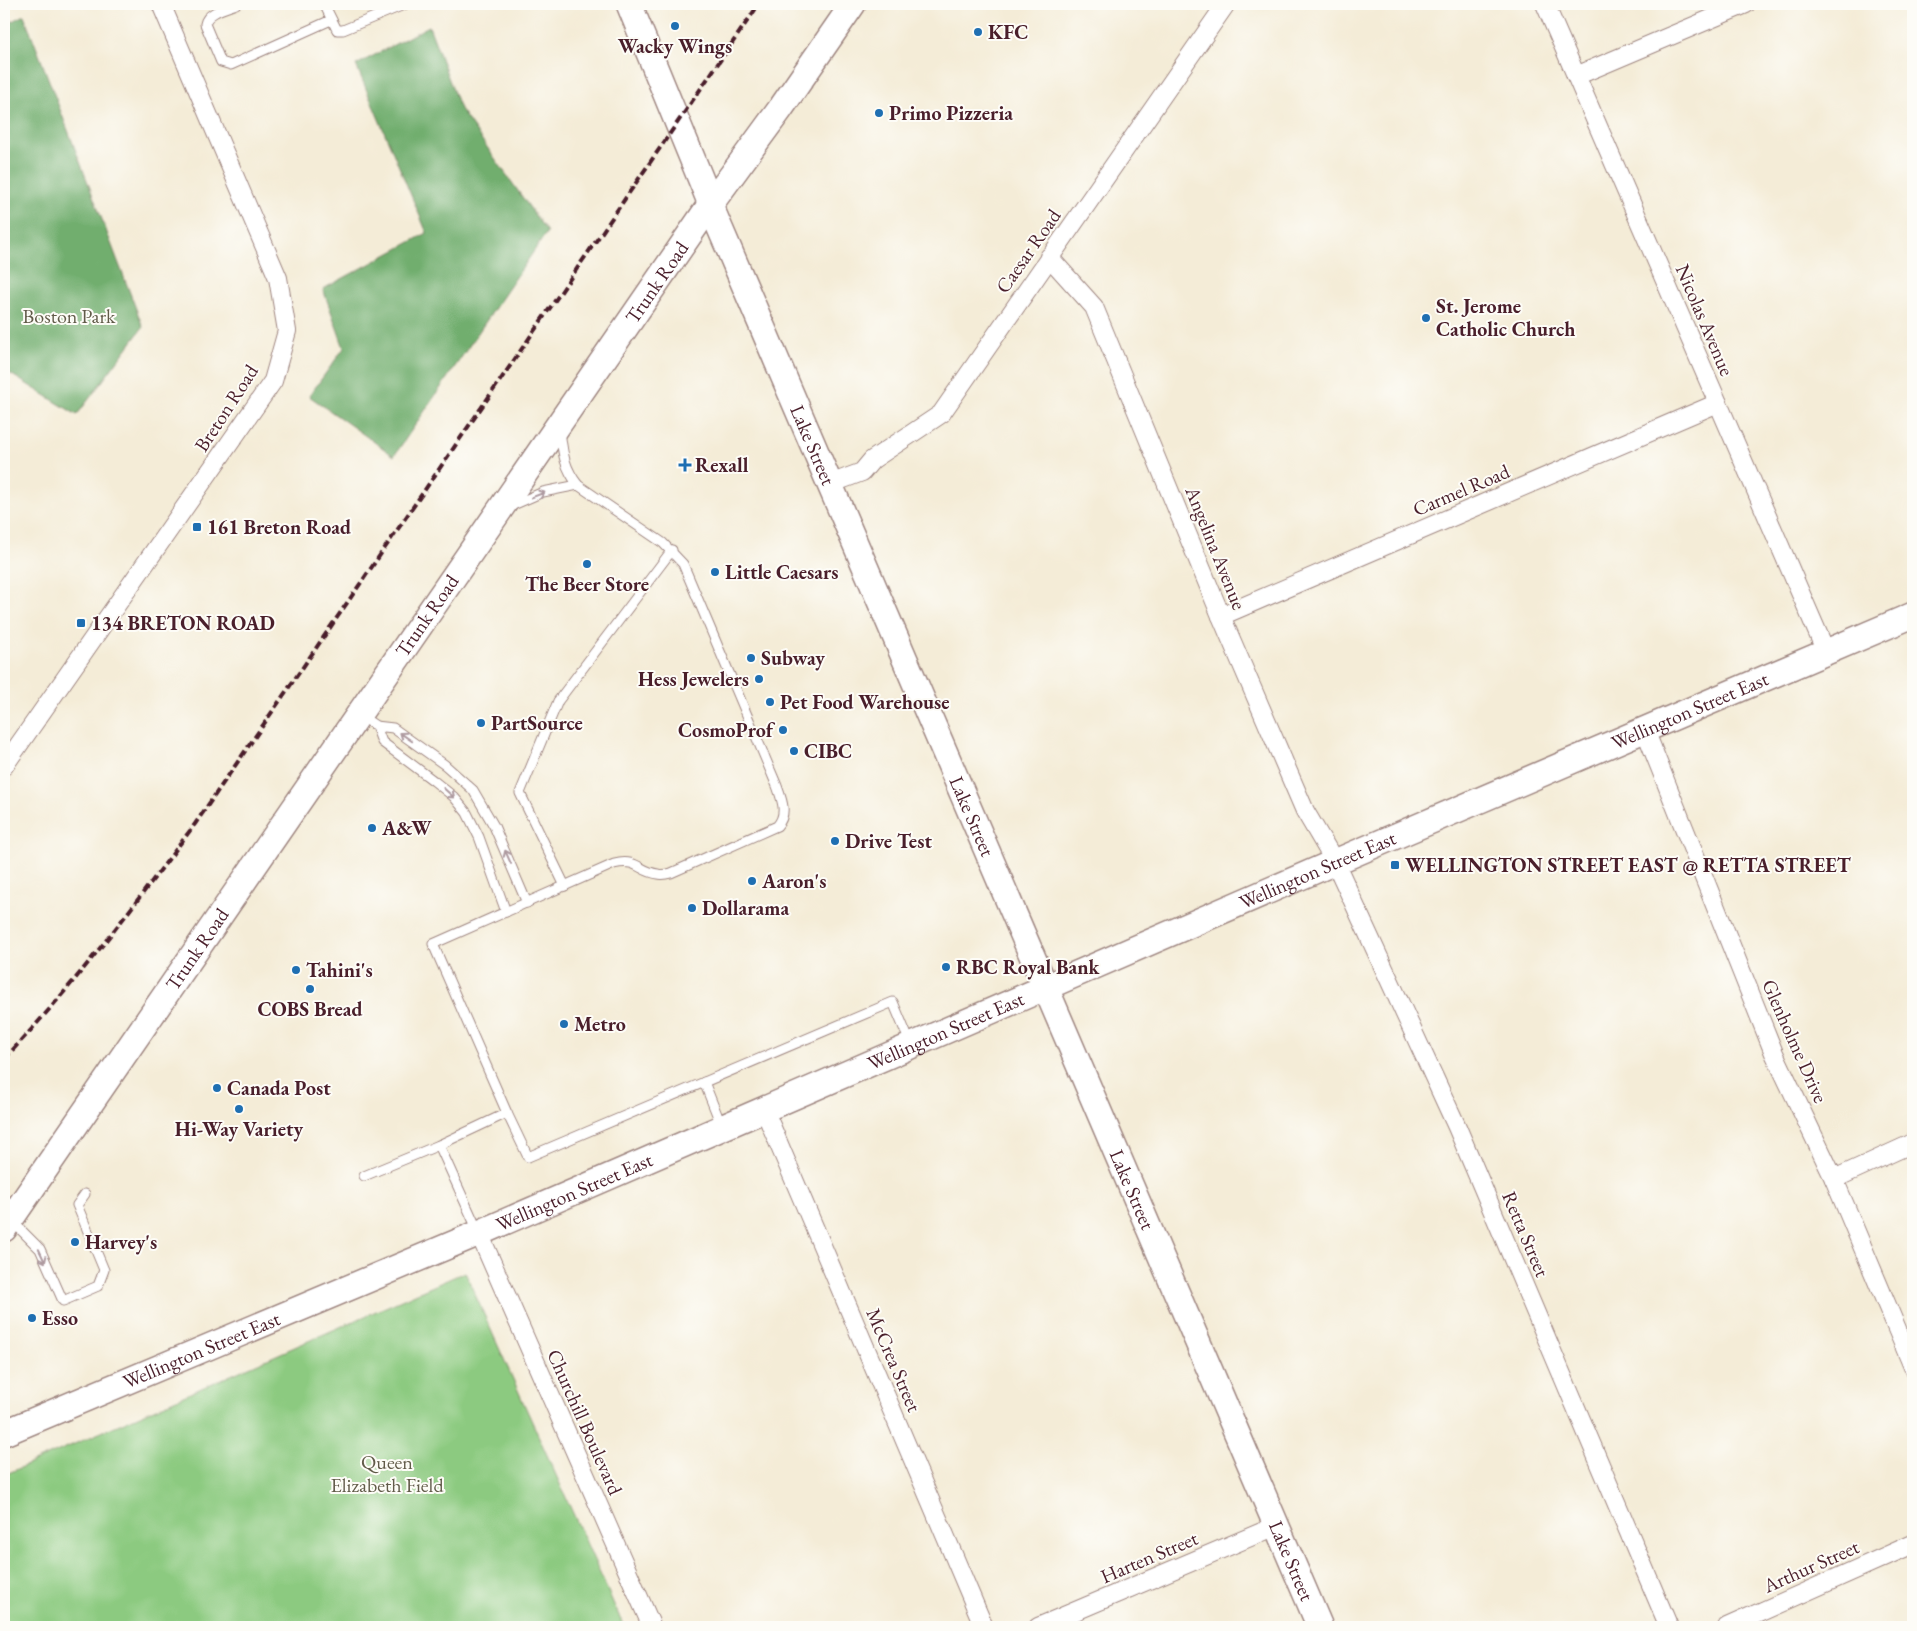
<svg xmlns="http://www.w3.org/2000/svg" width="1917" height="1631" font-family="'EB Garamond',serif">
	<rect width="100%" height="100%" fill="#fdfcf7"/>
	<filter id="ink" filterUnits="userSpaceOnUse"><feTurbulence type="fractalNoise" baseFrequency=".02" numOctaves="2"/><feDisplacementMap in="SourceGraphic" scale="10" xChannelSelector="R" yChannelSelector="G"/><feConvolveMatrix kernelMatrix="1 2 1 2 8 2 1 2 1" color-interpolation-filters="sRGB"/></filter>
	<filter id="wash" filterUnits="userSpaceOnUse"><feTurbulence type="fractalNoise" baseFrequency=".0096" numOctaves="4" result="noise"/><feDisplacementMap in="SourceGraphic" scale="20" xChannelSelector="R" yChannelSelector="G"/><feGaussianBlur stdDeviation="1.12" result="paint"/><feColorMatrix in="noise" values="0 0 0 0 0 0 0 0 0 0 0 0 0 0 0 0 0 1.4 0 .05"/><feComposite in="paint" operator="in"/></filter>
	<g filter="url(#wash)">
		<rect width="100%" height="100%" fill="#f4ecd7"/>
		<polygon fill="#8cca80" stroke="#6b7456" points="465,1272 624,1627 4,1627 4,1475"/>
		<g fill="#71ae6e" stroke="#5e664c">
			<polygon points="24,15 143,327 77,415 4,370 4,25"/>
			<polygon points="429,26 460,109 547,232 394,456 309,396 344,348 323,289 427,233 356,65"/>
		</g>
	</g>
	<g filter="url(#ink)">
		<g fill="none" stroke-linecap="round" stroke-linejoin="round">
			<g stroke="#9f8681" stroke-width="11">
				<g id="lane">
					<path d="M236,4C226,8 207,12 205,24L221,62L231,65L331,20"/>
					<polyline points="324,4 337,30 343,30 406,4"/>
					<path d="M560,431C563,454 564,467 578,485L663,543L683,564L777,786C782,800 788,814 777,826L671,873C667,874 662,875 658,874C639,872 638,858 614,864L433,944L507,1113L528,1157L893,1002L911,1045"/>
					<polyline points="511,506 543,492 578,485"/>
					<polyline points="361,716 376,726 393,728 445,765 473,790 494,826 527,903"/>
					<polyline points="376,726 382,742 434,781 454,797 467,813 479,837 506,912"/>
					<polyline points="565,886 520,793 558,701 672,550"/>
					<polyline points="704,1082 722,1127"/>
					<polyline points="439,1145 478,1231"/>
					<polyline points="364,1176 439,1145 507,1113"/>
					<polyline points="12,1221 40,1249 63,1301 98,1286 104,1270 77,1205 85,1194"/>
				</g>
			</g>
			<g stroke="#9f8681" stroke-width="20">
				<g id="street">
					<polyline points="1545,4 1826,652"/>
					<polyline points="1576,76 1746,4"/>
					<polyline points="1049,257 1094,307 1221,616 1305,811 1335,862 1457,1127 1669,1627"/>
					<polyline points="830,484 862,472 872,460 941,414 1226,4"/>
					<polyline points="1221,616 1718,403"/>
					<polyline points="1645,730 1774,1053 1834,1179 1913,1367"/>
					<polyline points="4,766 273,381 287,331 278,278 161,4"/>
					<polyline points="764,1109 984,1627"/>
					<polyline points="1834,1179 1913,1143"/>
					<polyline points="479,1233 652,1627"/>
					<polyline points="1038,1627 1276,1526"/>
					<polyline points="1727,1627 1913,1544"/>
				</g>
			</g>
			<g stroke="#9f8681" stroke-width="28">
				<g id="secondary">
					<path id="s1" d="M629,4L708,197L710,205L1320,1627"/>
					<path id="s2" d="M4,1229L710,205L781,108L853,4"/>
					<path id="s3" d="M4,1433L479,1233L1335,862L1913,615"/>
				</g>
			</g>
			<use href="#lane" stroke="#fff" stroke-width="9"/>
			<use href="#street" stroke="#fff" stroke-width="18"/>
			<use href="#secondary" stroke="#fff" stroke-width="25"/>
			<path stroke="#4a1f2b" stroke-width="4" stroke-dasharray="8 4" stroke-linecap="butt" d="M4,1059C74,986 134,905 195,824L759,4"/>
		</g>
		<defs><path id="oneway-shaft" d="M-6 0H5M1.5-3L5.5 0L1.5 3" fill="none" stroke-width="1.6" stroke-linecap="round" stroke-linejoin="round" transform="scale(1.25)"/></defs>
		<g stroke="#ae9aa0">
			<use href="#oneway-shaft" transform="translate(538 495) rotate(-21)"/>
			<use href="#oneway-shaft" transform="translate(406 737) rotate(-145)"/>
			<use href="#oneway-shaft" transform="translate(449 793) rotate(42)"/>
			<use href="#oneway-shaft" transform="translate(508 857) rotate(-114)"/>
			<use href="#oneway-shaft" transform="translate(42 1256) rotate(65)"/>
		</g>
	</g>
	<g fill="#1f6fb2" stroke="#fdfcf7" stroke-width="2">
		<circle cx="675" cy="26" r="5"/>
		<circle cx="978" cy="32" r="5"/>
		<circle cx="879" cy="113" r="5"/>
		<circle cx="1426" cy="318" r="5"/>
		<path d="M682.5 457.5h5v5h5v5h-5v5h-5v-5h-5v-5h5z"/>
		<rect x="192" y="522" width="10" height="10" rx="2.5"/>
		<circle cx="587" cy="564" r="5"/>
		<circle cx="715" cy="572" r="5"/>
		<rect x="76" y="618" width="10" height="10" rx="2.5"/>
		<circle cx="751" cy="658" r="5"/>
		<circle cx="759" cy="679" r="5"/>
		<circle cx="770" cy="702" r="5"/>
		<circle cx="481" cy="723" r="5"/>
		<circle cx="783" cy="730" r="5"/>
		<circle cx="794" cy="751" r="5"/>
		<circle cx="372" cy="828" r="5"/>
		<circle cx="835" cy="841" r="5"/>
		<rect x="1390" y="860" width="10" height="10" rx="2.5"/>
		<circle cx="752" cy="881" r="5"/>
		<circle cx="692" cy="908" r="5"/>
		<circle cx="946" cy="967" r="5"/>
		<circle cx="296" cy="970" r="5"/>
		<circle cx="310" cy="989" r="5"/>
		<circle cx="564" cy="1024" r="5"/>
		<circle cx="217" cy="1088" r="5"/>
		<circle cx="239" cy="1109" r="5"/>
		<circle cx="75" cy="1242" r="5"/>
		<circle cx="32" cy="1318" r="5"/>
	</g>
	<g text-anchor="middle" stroke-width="4" stroke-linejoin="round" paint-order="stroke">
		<g font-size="20" font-weight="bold" fill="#4a1f2b" stroke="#fdfcf7" text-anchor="start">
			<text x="988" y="39">KFC</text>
			<text x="675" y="53" text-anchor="middle">Wacky Wings</text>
			<text x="889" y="120">Primo Pizzeria</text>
			<text x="1436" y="313">St. Jerome<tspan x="1436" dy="23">Catholic Church</tspan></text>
			<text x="695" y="472">Rexall</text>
			<text x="207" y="534">161 Breton Road</text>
			<text x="725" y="579">Little Caesars</text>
			<text x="587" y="591" text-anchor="middle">The Beer Store</text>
			<text x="91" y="630">134 BRETON ROAD</text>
			<text x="761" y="665">Subway</text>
			<text x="749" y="686" text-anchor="end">Hess Jewelers</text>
			<text x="780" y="709">Pet Food Warehouse</text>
			<text x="491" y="730">PartSource</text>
			<text x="773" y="737" text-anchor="end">CosmoProf</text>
			<text x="804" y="758">CIBC</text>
			<text x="382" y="835">A&amp;W</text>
			<text x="845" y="848">Drive Test</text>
			<text x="1405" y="872">WELLINGTON STREET EAST @ RETTA STREET</text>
			<text x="762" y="888">Aaron's</text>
			<text x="702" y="915">Dollarama</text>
			<text x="956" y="974">RBC Royal Bank</text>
			<text x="306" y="977">Tahini's</text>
			<text x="310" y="1016" text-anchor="middle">COBS Bread</text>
			<text x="574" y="1031">Metro</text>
			<text x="227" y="1095">Canada Post</text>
			<text x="239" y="1136" text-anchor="middle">Hi-Way Variety</text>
			<text x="85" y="1249">Harvey's</text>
			<text x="42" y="1325">Esso</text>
		</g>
		<g font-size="20" fill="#4a1f2b" stroke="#fdfcf7">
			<text transform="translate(1028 251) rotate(-55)" y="7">Caesar Road</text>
			<text dy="7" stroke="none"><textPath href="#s2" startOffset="1150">Trunk Road</textPath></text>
			<text transform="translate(1705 320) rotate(67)" y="7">Nicolas Avenue</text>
			<text transform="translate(226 408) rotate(-57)" y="7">Breton Road</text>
			<text dy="7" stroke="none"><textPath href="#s1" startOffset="478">Lake Street</textPath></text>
			<text transform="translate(1461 490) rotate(-23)" y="7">Carmel Road</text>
			<text transform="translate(1216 548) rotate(68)" y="7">Angelina Avenue</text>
			<text dy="7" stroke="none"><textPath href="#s2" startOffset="745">Trunk Road</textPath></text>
			<text dy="7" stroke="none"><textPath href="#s3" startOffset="1834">Wellington Street East</textPath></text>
			<text dy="7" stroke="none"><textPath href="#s1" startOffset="882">Lake Street</textPath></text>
			<text dy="7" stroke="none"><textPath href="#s3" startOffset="1429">Wellington Street East</textPath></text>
			<text dy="7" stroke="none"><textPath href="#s2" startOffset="340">Trunk Road</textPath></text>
			<text dy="7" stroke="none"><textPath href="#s3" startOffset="1024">Wellington Street East</textPath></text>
			<text transform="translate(1795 1041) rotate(66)" y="7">Glenholme Drive</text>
			<text dy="7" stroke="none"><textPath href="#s1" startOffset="1288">Lake Street</textPath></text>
			<text dy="7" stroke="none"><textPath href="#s3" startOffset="619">Wellington Street East</textPath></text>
			<text transform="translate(1526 1234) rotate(67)" y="7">Retta Street</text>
			<text dy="7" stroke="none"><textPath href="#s3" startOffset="214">Wellington Street East</textPath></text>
			<text transform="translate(894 1360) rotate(67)" y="7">McCrea Street</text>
			<text transform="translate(585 1422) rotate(66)" y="7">Churchill Boulevard</text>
			<text transform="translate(1149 1557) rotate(-23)" y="7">Harten Street</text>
			<text dy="7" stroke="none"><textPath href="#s1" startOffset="1692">Lake Street</textPath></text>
			<text transform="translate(1811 1566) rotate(-24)" y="7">Arthur Street</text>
		</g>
		<g font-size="20" fill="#615b49" stroke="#fdfcf7">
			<text x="69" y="323">Boston Park</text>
			<text x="387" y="1469">Queen<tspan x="387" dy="23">Elizabeth Field</tspan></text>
		</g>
	</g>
	<rect width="1917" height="1631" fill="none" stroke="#fdfcf7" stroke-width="20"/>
</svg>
